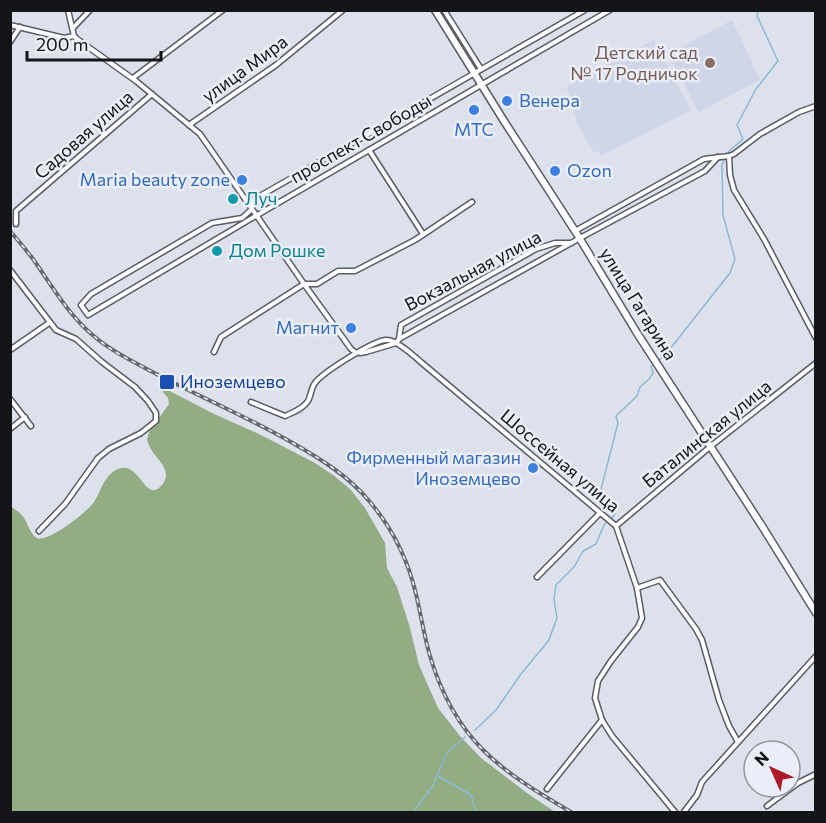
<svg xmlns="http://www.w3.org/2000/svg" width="826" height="823" font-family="Commissioner,sans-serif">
	<rect width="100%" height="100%" fill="#dde1ec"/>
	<g fill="#d0d5e8">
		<polygon points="732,20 760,80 699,112 668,54"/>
		<polygon points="654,40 691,110 601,156 598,151 594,153 577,123 567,86"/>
	</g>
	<path fill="#92ac84" d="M163,389H166L212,413L259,434L315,463L333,475L350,489L365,508L385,543L387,568L397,587L410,628L419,665L438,708L460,736L481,758L527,793L555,812H11L10,506C16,510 21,513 24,518C28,524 30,534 37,538C48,543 87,512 94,502C101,491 104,475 118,469C140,460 145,505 162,485C174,471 156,459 151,449C149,446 148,443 147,440L149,432L169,404L168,398L162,391Z"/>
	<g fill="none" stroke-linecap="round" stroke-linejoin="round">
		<g stroke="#8ab8d5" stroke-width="1.5">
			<polyline points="727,153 743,139 737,125 756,89 778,61 757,16 758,10"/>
			<polyline points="659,360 666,354 730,273 735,259 723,215 722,165 724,160"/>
			<polyline points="612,518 615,514 598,501 618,423 616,416 637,396 640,387 649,379 653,373 651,367 655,363"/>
			<polyline points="475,730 496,710 521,674 549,640 557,618 554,599 556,585 574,567 583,551 596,544 604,525 606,523"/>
			<polyline points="438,776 471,795 476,812"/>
			<polyline points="413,812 432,787 447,753 465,737"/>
		</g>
		<g stroke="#595c66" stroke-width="7">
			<g id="minor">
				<polyline points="68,10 74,36 77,39 136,81 200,134 304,284 351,349 356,353"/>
				<polyline points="444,10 481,69"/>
				<polyline points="585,10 253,200 252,209 242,218 212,223 91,294 81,305 88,315 259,214 610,10"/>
				<polyline points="10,25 64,38 74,36"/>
				<polyline points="73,28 90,10"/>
				<polyline points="10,42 20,27"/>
				<polyline points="133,78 223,10"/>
				<polyline points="189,125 276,65 343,10"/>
				<polyline points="369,150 423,234"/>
				<polyline points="729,156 730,175 734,190 764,239 816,338"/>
				<polyline points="16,224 16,211 152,94"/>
				<polyline points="575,231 704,159 729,156 734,154 760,134 799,112 816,106"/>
				<polyline points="10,270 56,330 76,339 102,362 135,387 148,401 156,413 156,421 141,433 109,449 98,458 65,504 39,531"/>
				<polyline points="399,339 580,238 705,171 718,157"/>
				<polyline points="10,350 49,323"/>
				<polyline points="214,352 221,337 304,284 317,284 338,271 355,271 415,240 472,202"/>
				<polyline points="360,353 366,352 396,343 399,339 401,325 536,249 555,243 571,243"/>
				<polyline points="10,399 31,426"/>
				<path d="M251,402L285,416C293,412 303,409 308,401C311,396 311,388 315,383C322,373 375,339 387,340C397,340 414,356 422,363L616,526L637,588L642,618L638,627L611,661L598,681L595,698L602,720L612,736L675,812"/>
				<polyline points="10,429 25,417"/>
				<polyline points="616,526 711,446 816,363"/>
				<polyline points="537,577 600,513"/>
				<polyline points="637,588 660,580 696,629 702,640 719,700 729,726 738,742"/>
				<polyline points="547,789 602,720"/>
				<polyline points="767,806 798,783 816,774"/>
				<polyline points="684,812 697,795 702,782 816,656"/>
			</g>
		</g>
		<g stroke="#595c66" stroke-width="9">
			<polyline id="secondary" points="435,10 504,121 577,234 637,333 762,526 816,613"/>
		</g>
		<use href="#minor" stroke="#fff" stroke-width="4"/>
		<use href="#secondary" stroke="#fff" stroke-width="6"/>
		<g stroke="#666970" stroke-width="4">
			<path id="rail" d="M10,231C18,240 26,250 33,259C52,286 69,316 95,337C110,350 128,359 145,368C193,394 244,415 291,442C319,458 349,476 370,502C392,528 408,560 416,594C421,615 424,636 430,656C455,740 499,770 571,812"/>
		</g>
		<use href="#rail" stroke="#eaeef9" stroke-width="1.5" stroke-dasharray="4.5" stroke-linecap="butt"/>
	</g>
	<circle fill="#8d6e63" stroke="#eaeef9" stroke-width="2" cx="710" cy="63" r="6"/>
	<g fill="#3f7fe0" stroke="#eaeef9" stroke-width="2">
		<circle cx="507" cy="101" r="6"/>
		<circle cx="474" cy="110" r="6"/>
		<circle cx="555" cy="171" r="6"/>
		<circle cx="242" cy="180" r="6"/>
		<circle cx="351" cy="328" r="6"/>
		<circle cx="533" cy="468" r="6"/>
	</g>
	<g fill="#0f9aa8" stroke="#eaeef9" stroke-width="2">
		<circle cx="233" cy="199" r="6"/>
		<circle cx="217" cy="251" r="6"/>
	</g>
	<rect fill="#1a4fb4" stroke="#eaeef9" stroke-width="2" x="159" y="374" width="16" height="16" rx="3"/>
	<g text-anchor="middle" stroke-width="5" stroke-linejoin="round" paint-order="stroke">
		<g font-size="18" fill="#785e54" stroke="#eaeef9" text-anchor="end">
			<text x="698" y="59">Детский сад<tspan x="698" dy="21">№ 17 Родничок</tspan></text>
		</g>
		<g font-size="18" fill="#141519" stroke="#eaeef9">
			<text transform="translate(245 69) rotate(-36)" y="6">улица Мира</text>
			<text transform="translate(84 135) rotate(-41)" y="6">Садовая улица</text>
			<text transform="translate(361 139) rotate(-30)" y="6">проспект Свободы</text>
			<text transform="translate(473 271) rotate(-28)" y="6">Вокзальная улица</text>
			<text transform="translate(638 304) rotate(58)" y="6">улица Гагарина</text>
			<text transform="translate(707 434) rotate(-39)" y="6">Баталинская улица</text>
			<text transform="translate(560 461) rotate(40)" y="6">Шоссейная улица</text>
		</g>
		<g font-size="18" fill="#366cbe" stroke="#eaeef9" text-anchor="end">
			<text x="519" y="107" text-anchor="start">Венера</text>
			<text x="474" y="136" text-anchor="middle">МТС</text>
			<text x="567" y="177" text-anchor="start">Ozon</text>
			<text x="230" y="186">Maria beauty zone</text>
			<text x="339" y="334">Магнит</text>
			<text x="521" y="464">Фирменный магазин<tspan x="521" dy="21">Иноземцево</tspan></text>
		</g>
		<g font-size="18" fill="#0d838f" stroke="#eaeef9" text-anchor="start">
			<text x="245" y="205">Луч</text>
			<text x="229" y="257">Дом Рошке</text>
		</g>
		<g font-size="18" fill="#164399" stroke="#eaeef9" text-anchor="start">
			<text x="180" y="388">Иноземцево</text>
		</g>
	</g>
	<rect width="826" height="823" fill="none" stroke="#141519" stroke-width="24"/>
	<g transform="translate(772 769) rotate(315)"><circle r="28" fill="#eaeef9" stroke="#94979f" stroke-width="1.5"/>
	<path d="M0-4.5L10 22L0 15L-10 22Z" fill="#ad1a26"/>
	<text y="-9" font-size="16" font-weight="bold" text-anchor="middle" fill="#141519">N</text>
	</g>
	<path d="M27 51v9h134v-9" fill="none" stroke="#141519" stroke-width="3"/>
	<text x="36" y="51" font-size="18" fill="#141519" stroke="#eaeef9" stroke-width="4.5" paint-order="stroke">200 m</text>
</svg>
